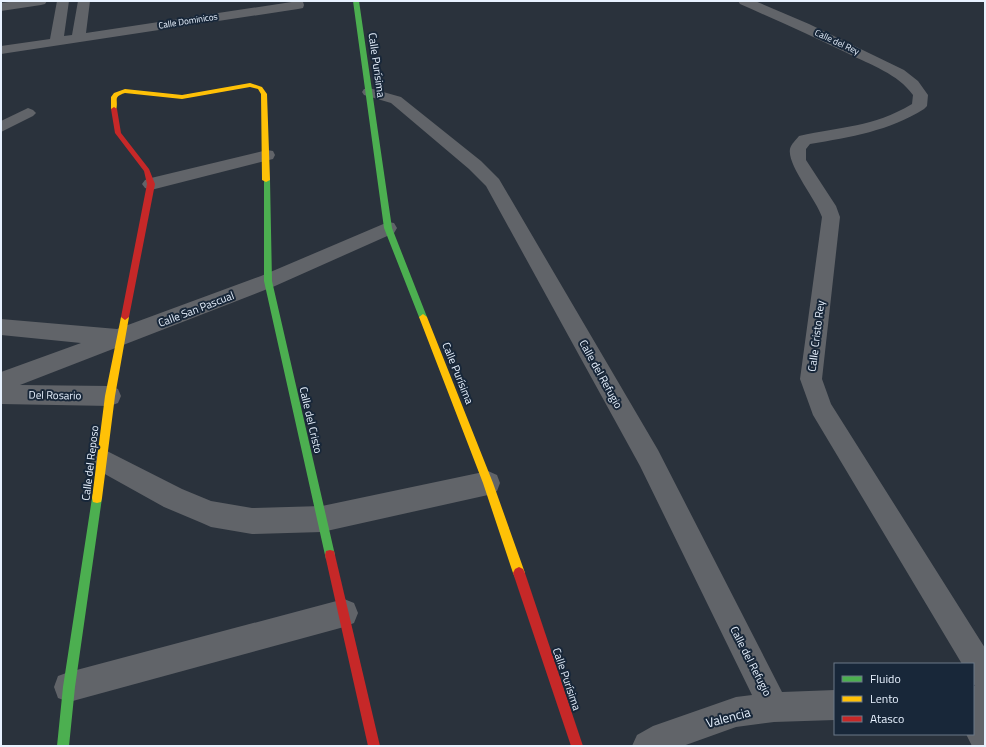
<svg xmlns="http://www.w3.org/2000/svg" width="986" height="747" font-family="'Titillium Web',sans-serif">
	<rect width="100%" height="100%" fill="#2a323c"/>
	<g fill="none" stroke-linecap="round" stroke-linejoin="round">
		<g fill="#616469" fill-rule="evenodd">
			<polygon points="16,1 47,1 45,4 41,5 1,11 1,3"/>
			<polygon points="57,1 69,1 64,36 72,35 78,1 90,1 86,33 298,1 303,2 304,5 303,8 298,9 1,54 1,46 50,39"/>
			<path d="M738,1H755L809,24L904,70L918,81L928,95L927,106L924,109C889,131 851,137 810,144L806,149V160L836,206L840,217L822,379L831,404L985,648V746H972L966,734H973V686H975L973,683V664H962L813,415L800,379L822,217C816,199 787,165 790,149C791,144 796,140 799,136C842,126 872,128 912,104L913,95C898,74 871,65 847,53C812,36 776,20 740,4Z"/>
			<polygon points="369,88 401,97 481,161 499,179 658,450 782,692 835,690 835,720 774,722 736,727 683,746 632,746 637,735 653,726 736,697 752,695 640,466 486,186 469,169 391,103 364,95 362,92 364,89"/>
			<polygon points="28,108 33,110 36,113 33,116 1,132 1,121"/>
			<polygon points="267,150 273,151 275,155 273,159 151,190 145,188 142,184 145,180 151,178"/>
			<polygon points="388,222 394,223 397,228 394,233 275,286 20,385 110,386 118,389 121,396 118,403 110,406 1,404 1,372 81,343 1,335 1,319 117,329 261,276"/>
			<polygon points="103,449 182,489 211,501 252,508 322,506 488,471 497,475 500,483 497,491 488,495 322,532 252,534 211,527 202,523 164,507 94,468 91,460 94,452"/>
			<polygon points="344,599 354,603 358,613 354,623 344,627 69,702 58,698 54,687 58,676 69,672"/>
		</g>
		<g fill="#4caf50" fill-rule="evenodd">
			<polygon points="353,1 359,1 392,228 427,317 423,320 419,317 384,228"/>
			<polygon points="264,178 266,178 270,180 272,281 335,555 334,559 330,560 326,559 325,555 264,281"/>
			<polygon points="97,493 101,494 102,498 75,687 69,746 57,746 63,687 92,498 93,494"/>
		</g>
		<g fill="#ffc107" fill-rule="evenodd">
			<path d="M250,83L262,87L267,94L270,180L266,182L262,180L261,94L258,89L250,87L182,99L125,93C112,97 119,100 116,110L111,109V97L114,93L125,89L182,95Z"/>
			<polygon points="125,314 129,317 115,396 102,498 101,502 97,503 93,502 92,498 105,396 121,317"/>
			<polygon points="423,314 427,317 493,483 525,573 523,577 519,579 515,577 513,573 483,483 419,317"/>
		</g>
		<g fill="#c62828" fill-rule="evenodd">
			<polygon points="114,107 117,109 121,133 149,169 155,184 129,317 125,320 121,317 147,184 144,171 115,133 111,109"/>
			<polygon points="330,550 334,551 335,555 380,746 368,746 325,555 326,551"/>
			<polygon points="519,567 523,569 525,573 583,746 571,746 513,573 515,569"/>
		</g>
	</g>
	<g text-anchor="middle" stroke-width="4" stroke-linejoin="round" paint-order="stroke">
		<g font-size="9" fill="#e8f2ff" stroke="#182739">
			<text transform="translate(188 21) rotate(-9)" y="3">Calle Dominicos</text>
			<text transform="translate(837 42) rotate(25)" y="3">Calle del Rey</text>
		</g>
		<g font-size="11" fill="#e8f2ff" stroke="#182739">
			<text transform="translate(377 65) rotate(82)" y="4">Calle Purísima</text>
			<text transform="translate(196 309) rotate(-21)" y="4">Calle San Pascual</text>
			<text transform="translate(816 336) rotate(-83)" y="4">Calle Cristo Rey</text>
			<text transform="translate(458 373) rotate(68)" y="4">Calle Purísima</text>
			<text transform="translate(601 374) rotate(61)" y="4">Calle del Refugio</text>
			<text transform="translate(55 395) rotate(1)" y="4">Del Rosario</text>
			<text transform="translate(311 420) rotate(77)" y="4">Calle del Cristo</text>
			<text transform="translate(90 463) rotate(-83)" y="4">Calle del Reposo</text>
			<text transform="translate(751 661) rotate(63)" y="4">Calle del Refugio</text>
			<text transform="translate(567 679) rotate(71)" y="4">Calle Purísima</text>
		</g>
		<g font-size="13" fill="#e8f2ff" stroke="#182739">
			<text transform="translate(728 717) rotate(-15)" y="5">Valencia</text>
		</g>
	</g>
	<rect width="986" height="747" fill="none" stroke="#e8f2ff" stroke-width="4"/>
	<rect x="834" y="663" width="140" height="72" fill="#182739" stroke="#6b7888"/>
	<rect x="842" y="676" width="20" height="6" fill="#4caf50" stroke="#6b7888"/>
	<text x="870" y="683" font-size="12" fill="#e8f2ff">Fluido</text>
	<rect x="842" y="696" width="20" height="6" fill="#ffc107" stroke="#6b7888"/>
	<text x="870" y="703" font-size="12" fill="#e8f2ff">Lento</text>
	<rect x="842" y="716" width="20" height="6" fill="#c62828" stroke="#6b7888"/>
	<text x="870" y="723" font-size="12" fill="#e8f2ff">Atasco</text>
</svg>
